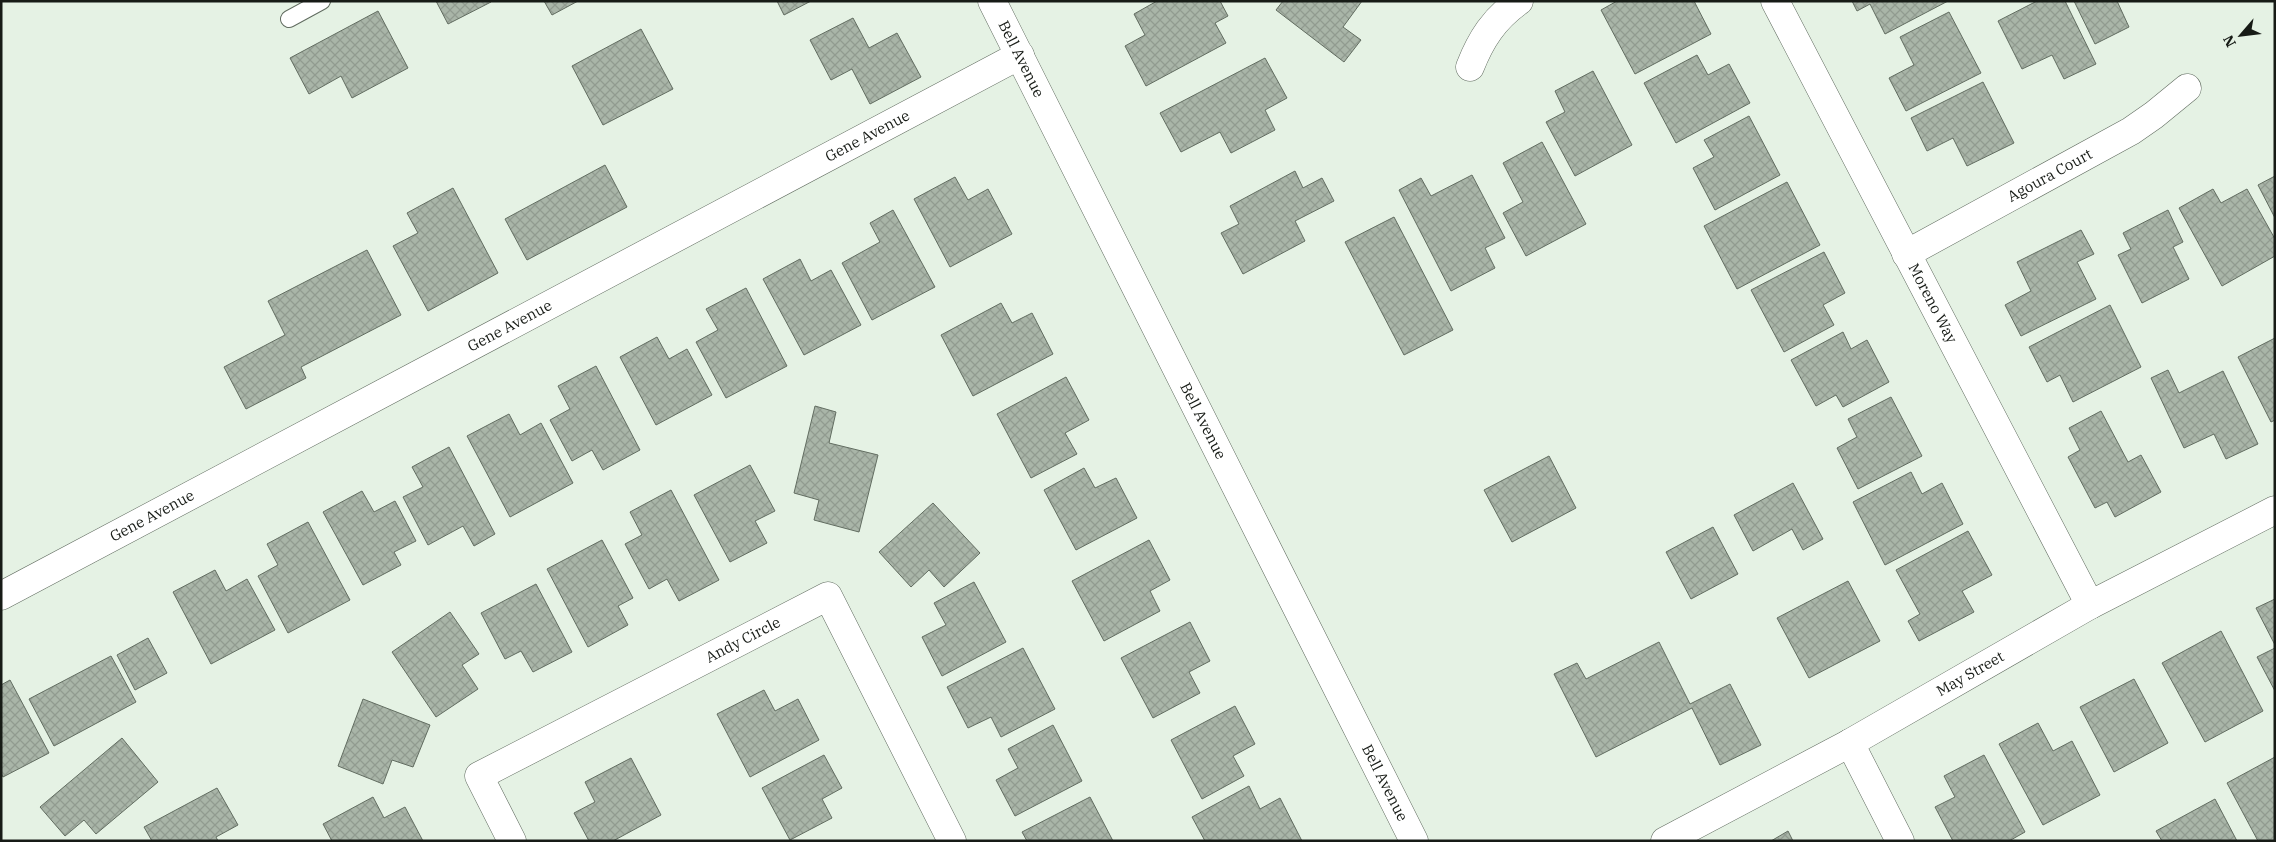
<svg xmlns="http://www.w3.org/2000/svg" width="2276" height="842" font-family="'IBM Plex Serif',serif">
	<defs>
		<pattern id="building-cross-hatch" width="8" height="8" patternUnits="userSpaceOnUse" patternTransform="scale(1.25)"><rect width="8" height="8" fill="#a9b5a8"/><path d="M0 0l8 8M0 8l8-8" fill="none" stroke="#919b90"/></pattern>
	</defs>
	<rect width="100%" height="100%" fill="#e5f2e4"/>
	<g fill="url(#building-cross-hatch)" stroke="#626d61">
		<polygon points="436,1 490,1 491,2 448,24"/>
		<polygon points="544,1 578,1 552,15"/>
		<polygon points="777,1 811,1 784,15"/>
		<polygon points="1157,1 1220,1 1228,16 1215,23 1226,43 1146,86 1125,46 1145,35 1134,14"/>
		<polygon points="1283,1 1362,1 1343,27 1361,40 1344,62 1276,10"/>
		<polygon points="1617,1 1694,1 1711,34 1635,74 1601,10"/>
		<polygon points="1852,1 1948,1 1885,34 1870,4 1857,11"/>
		<polygon points="2037,1 2065,1 2096,64 2064,79 2052,55 2022,69 1998,21"/>
		<polygon points="2074,1 2117,1 2129,27 2095,44"/>
		<polygon points="378,11 408,68 352,98 341,76 309,94 290,58"/>
		<polygon points="1949,12 1981,73 1906,111 1889,78 1914,65 1900,37"/>
		<polygon points="853,18 869,48 897,33 921,77 870,104 852,69 831,80 810,40"/>
		<polygon points="641,29 673,89 603,125 572,66"/>
		<polygon points="1697,55 1708,75 1729,64 1750,103 1676,143 1644,83"/>
		<polygon points="1265,58 1287,98 1265,110 1275,130 1231,153 1220,132 1181,152 1160,113"/>
		<polygon points="1593,71 1632,145 1575,176 1546,122 1565,112 1555,91"/>
		<polygon points="1983,82 2014,143 1967,166 1953,138 1927,151 1911,118"/>
		<polygon points="1749,116 1780,175 1715,210 1693,168 1714,157 1704,140"/>
		<polygon points="1542,142 1586,224 1526,256 1503,213 1523,202 1503,163"/>
		<polygon points="605,165 627,207 527,260 505,219"/>
		<polygon points="1295,171 1303,188 1322,178 1334,201 1295,221 1305,241 1243,274 1221,233 1239,224 1230,206"/>
		<polygon points="1472,175 1505,238 1485,248 1495,268 1451,291 1399,190 1421,178 1431,196"/>
		<polygon points="2275,176 2275,218 2258,185"/>
		<polygon points="955,177 968,200 988,189 1012,234 950,267 914,199"/>
		<polygon points="1787,182 1820,245 1737,289 1704,226"/>
		<polygon points="453,188 498,273 428,311 393,246 418,233 407,213"/>
		<polygon points="2213,189 2221,203 2247,189 2275,239 2275,256 2222,286 2179,208"/>
		<polygon points="893,210 935,287 872,320 842,263 880,242 870,223"/>
		<polygon points="2168,210 2183,242 2173,247 2189,279 2142,303 2118,255 2131,249 2123,233"/>
		<polygon points="1394,217 1453,330 1404,355 1345,242"/>
		<polygon points="2081,230 2094,254 2077,262 2096,299 2021,336 2005,305 2031,291 2017,262"/>
		<polygon points="367,250 401,315 301,367 306,378 246,409 224,367 285,335 268,301"/>
		<polygon points="1824,252 1845,293 1823,305 1834,325 1784,352 1751,290"/>
		<polygon points="800,259 811,281 831,270 861,325 804,355 763,279"/>
		<polygon points="746,288 787,366 726,398 696,342 718,330 706,309"/>
		<polygon points="1001,303 1012,323 1032,313 1053,354 973,396 941,335"/>
		<polygon points="2110,305 2141,367 2073,402 2060,375 2047,382 2029,347"/>
		<polygon points="1843,332 1851,349 1867,340 1889,382 1843,407 1836,395 1816,406 1791,360"/>
		<polygon points="657,337 669,359 687,349 712,395 656,425 620,357"/>
		<polygon points="2275,338 2275,420 2271,422 2238,357"/>
		<polygon points="596,366 640,450 603,470 592,450 572,461 550,420 570,409 558,386"/>
		<polygon points="2168,370 2179,393 2223,371 2258,444 2226,459 2214,434 2184,448 2151,378"/>
		<polygon points="1066,377 1089,420 1065,433 1077,454 1031,478 997,414"/>
		<polygon points="1891,397 1922,456 1858,489 1837,448 1857,437 1848,419"/>
		<polygon points="815,406 836,412 829,443 878,455 859,532 814,520 819,500 794,493"/>
		<polygon points="2101,411 2128,462 2141,455 2161,492 2115,517 2107,502 2095,508 2068,457 2080,450 2069,428"/>
		<polygon points="509,414 520,435 541,423 573,483 510,517 467,436"/>
		<polygon points="449,447 495,534 474,546 463,526 428,545 403,497 423,487 412,467"/>
		<polygon points="1549,456 1576,508 1512,542 1484,490"/>
		<polygon points="750,465 775,511 755,521 767,543 730,562 694,495"/>
		<polygon points="1084,468 1095,488 1116,478 1137,518 1076,550 1044,490"/>
		<polygon points="1911,472 1922,494 1942,483 1963,524 1885,565 1853,502"/>
		<polygon points="1793,483 1823,539 1803,550 1792,529 1753,551 1734,515"/>
		<polygon points="671,490 719,580 679,601 667,579 649,589 625,544 642,535 630,512"/>
		<polygon points="362,491 374,512 395,501 416,541 394,552 401,565 363,585 323,512"/>
		<polygon points="933,503 980,553 944,587 929,570 911,587 879,552"/>
		<polygon points="308,522 350,600 288,633 258,576 278,565 267,544"/>
		<polygon points="1713,527 1738,574 1691,599 1666,552"/>
		<polygon points="1968,531 1992,575 1962,591 1974,612 1919,641 1908,621 1920,614 1896,570"/>
		<polygon points="602,540 633,598 618,606 628,625 588,647 547,569"/>
		<polygon points="1149,540 1170,580 1150,591 1160,611 1104,641 1072,581"/>
		<polygon points="215,570 226,591 247,579 275,630 211,664 173,592"/>
		<polygon points="1848,581 1880,641 1809,678 1777,618"/>
		<polygon points="974,582 1006,642 942,676 922,637 946,625 934,603"/>
		<polygon points="536,584 572,652 533,672 521,651 505,659 481,613"/>
		<polygon points="2275,599 2275,645 2256,608"/>
		<polygon points="450,612 479,654 462,665 478,689 436,717 392,652"/>
		<polygon points="1190,622 1210,661 1189,672 1200,693 1153,718 1121,658"/>
		<polygon points="2221,631 2263,711 2205,742 2162,663"/>
		<polygon points="148,638 167,673 135,690 117,655"/>
		<polygon points="1659,642 1690,704 1730,684 1761,745 1720,765 1692,708 1596,757 1554,674 1577,663 1586,679"/>
		<polygon points="1023,648 1055,709 1001,737 991,717 968,728 947,687"/>
		<polygon points="2275,648 2275,691 2257,657"/>
		<polygon points="111,656 136,702 54,746 29,699"/>
		<polygon points="2134,679 2168,743 2114,772 2080,707"/>
		<polygon points="10,680 49,753 3,777 1,773 1,685"/>
		<polygon points="764,690 775,711 798,699 819,740 750,777 717,714"/>
		<polygon points="363,699 430,725 413,767 392,760 383,784 338,766"/>
		<polygon points="1235,706 1255,744 1233,756 1244,776 1202,799 1171,740"/>
		<polygon points="2038,723 2053,751 2072,741 2100,795 2043,825 1999,744"/>
		<polygon points="1053,725 1082,781 1015,816 996,780 1018,768 1008,749"/>
		<polygon points="122,738 158,782 96,834 84,820 65,836 40,807"/>
		<polygon points="824,755 842,788 822,799 832,818 790,840 762,788"/>
		<polygon points="1984,755 2025,832 2009,841 1953,841 1935,807 1955,797 1944,776"/>
		<polygon points="2275,757 2275,841 2258,841 2227,783"/>
		<polygon points="631,758 661,815 613,841 589,841 574,813 595,802 585,782"/>
		<polygon points="1249,786 1260,809 1280,798 1302,841 1205,841 1192,817"/>
		<polygon points="217,788 238,825 216,837 218,841 152,841 144,827"/>
		<polygon points="373,797 384,818 405,807 423,841 332,841 323,824"/>
		<polygon points="1090,797 1113,841 1027,841 1022,832"/>
		<polygon points="2215,799 2237,841 2162,841 2156,831"/>
		<polygon points="1788,831 1793,841 1771,841"/>
	</g>
	<g fill="none" stroke-linecap="round" stroke-linejoin="round">
		<g stroke="#616c60" stroke-width="18">
			<polyline id="service" points="289,19 322,1"/>
		</g>
		<g stroke="#616c60" stroke-width="29">
			<g id="minor">
				<path id="s1" d="M1775,1L2090,605"/>
				<path d="M1470,67C1481,39 1494,19 1519,1"/>
				<path id="s2" d="M1906,254L2131,131L2154,115L2187,88"/>
				<path id="s3" d="M1,596L1020,55"/>
				<polyline points="1850,743 1900,841"/>
				<path id="s4" d="M512,841L479,776L828,596L952,841"/>
				<path id="s5" d="M1665,841L1850,743L2090,605L2275,510"/>
			</g>
		</g>
		<g stroke="#616c60" stroke-width="29">
			<g id="secondary">
				<path id="s6" d="M992,1L1414,841"/>
			</g>
		</g>
		<use href="#service" stroke="#fff" stroke-width="16"/>
		<use href="#minor" stroke="#fff" stroke-width="28"/>
		<use href="#secondary" stroke="#fff" stroke-width="28"/>
	</g>
	<g text-anchor="middle" stroke-width="4" stroke-linejoin="round" paint-order="stroke">
		<g font-size="15" fill="#171b16" stroke="#e5f2e4">
			<text dy="5" stroke="none"><textPath href="#s6" startOffset="65">Bell Avenue</textPath></text>
			<text dy="5" stroke="none"><textPath href="#s3" startOffset="981">Gene Avenue</textPath></text>
			<text dy="5" stroke="none"><textPath href="#s2" startOffset="164">Agoura Court</textPath></text>
			<text dy="5" stroke="none"><textPath href="#s1" startOffset="341">Moreno Way</textPath></text>
			<text dy="5" stroke="none"><textPath href="#s3" startOffset="576">Gene Avenue</textPath></text>
			<text dy="5" stroke="none"><textPath href="#s6" startOffset="470">Bell Avenue</textPath></text>
			<text dy="5" stroke="none"><textPath href="#s3" startOffset="171">Gene Avenue</textPath></text>
			<text dy="5" stroke="none"><textPath href="#s4" startOffset="370">Andy Circle</textPath></text>
			<text dy="5" stroke="none"><textPath href="#s5" startOffset="348">May Street</textPath></text>
			<text dy="5" stroke="none"><textPath href="#s6" startOffset="875">Bell Avenue</textPath></text>
		</g>
	</g>
	<rect width="2276" height="842" fill="none" stroke="#171b16" stroke-width="5"/>
	<g transform="translate(2241 35) rotate(242)" stroke="#e5f2e4" stroke-width="4" paint-order="stroke">
	<path d="M0-4L9 19L0 12L-9 19Z" fill="#171b16"/>
	<text y="-8" font-size="14" font-weight="bold" text-anchor="middle" fill="#171b16">N</text>
	</g>
</svg>
